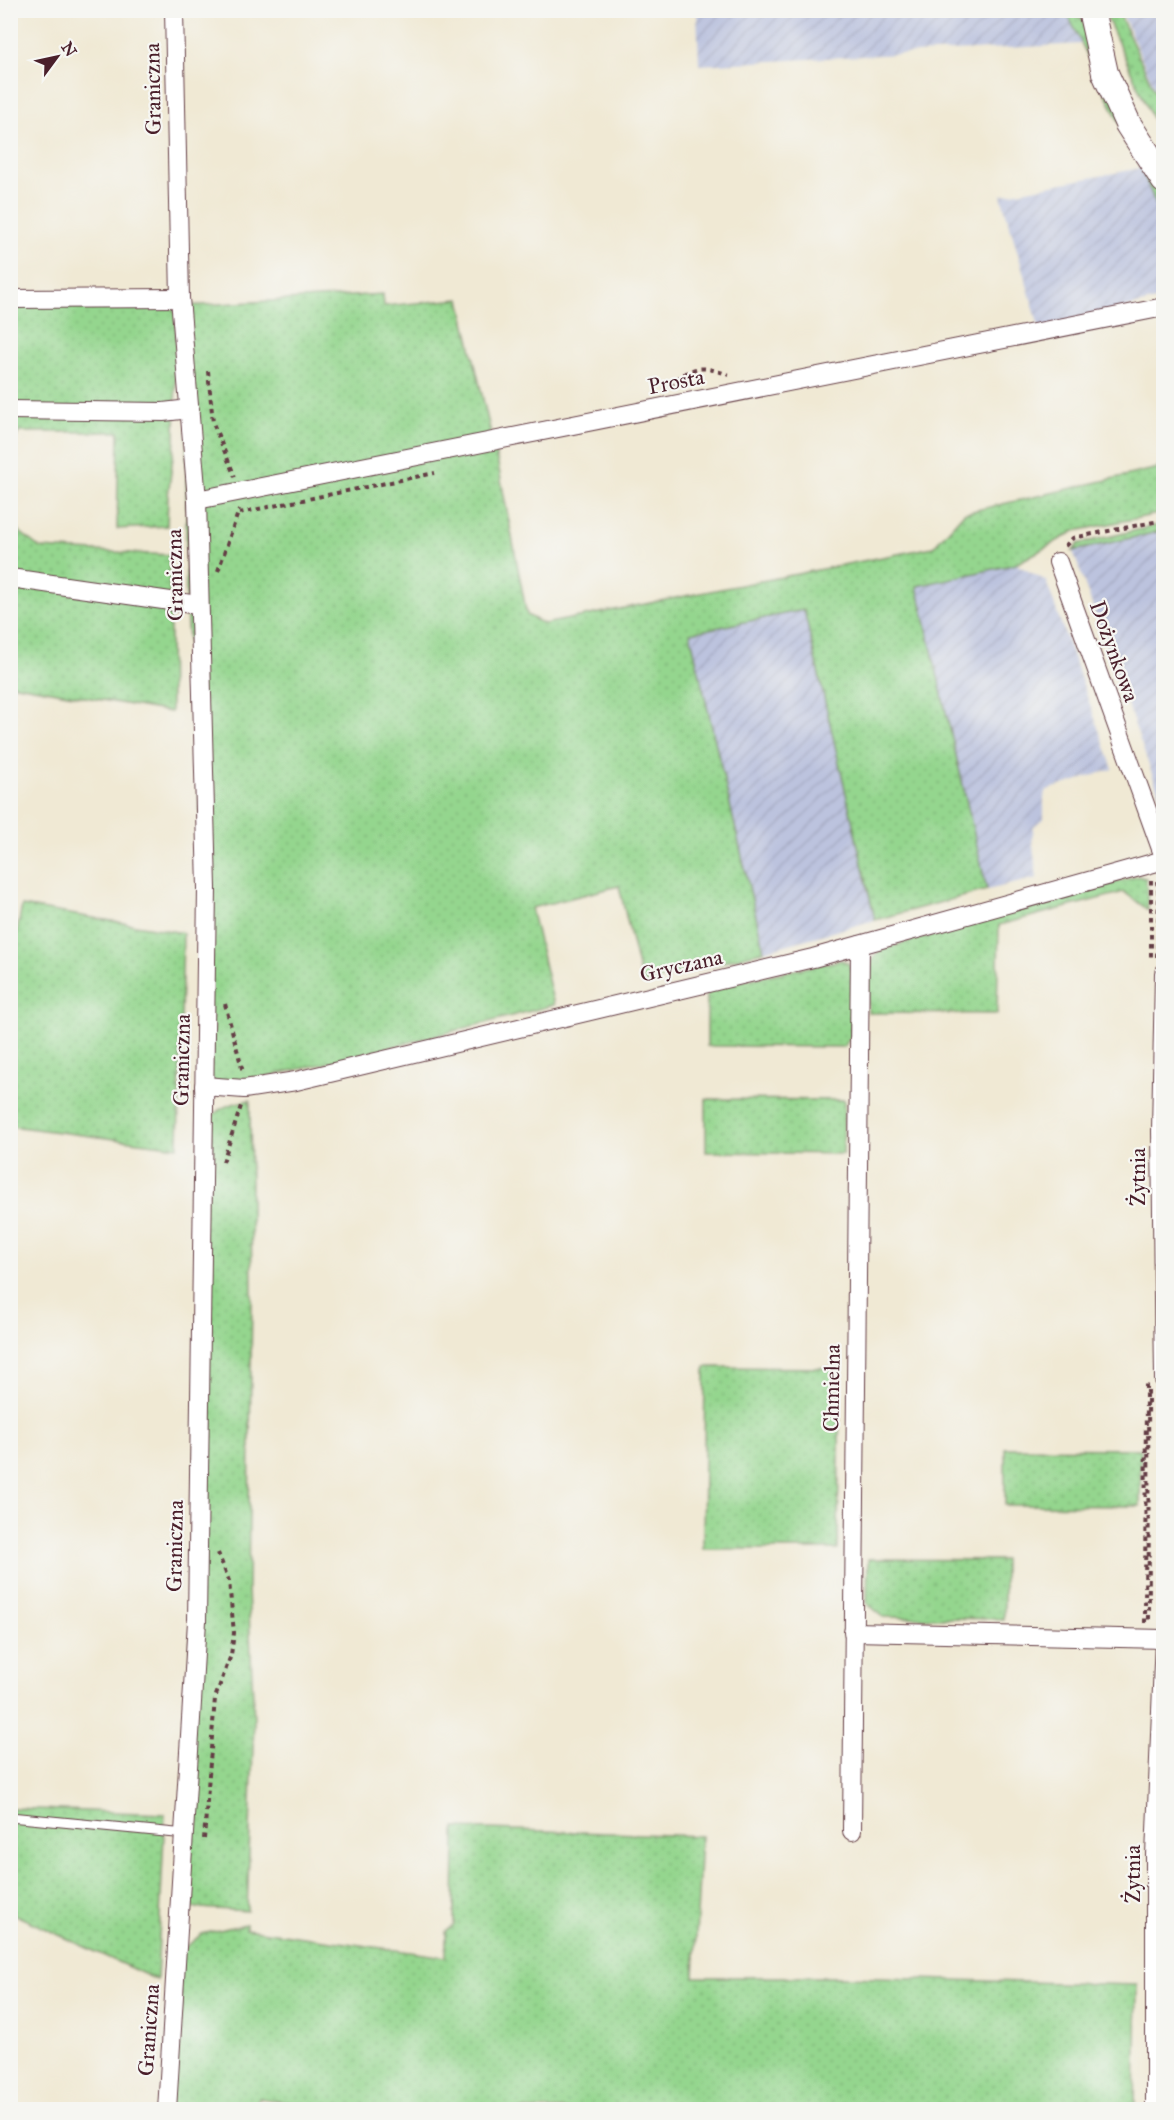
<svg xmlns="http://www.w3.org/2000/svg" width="1174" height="2120" font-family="'IM FELL Great Primer',serif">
	<defs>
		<pattern id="industrial-furrows" width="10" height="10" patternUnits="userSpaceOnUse" patternTransform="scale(1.5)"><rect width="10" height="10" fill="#bcc3de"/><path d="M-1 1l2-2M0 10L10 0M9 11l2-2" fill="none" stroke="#a3a7bf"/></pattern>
		<pattern id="grass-dots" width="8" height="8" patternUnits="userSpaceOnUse" patternTransform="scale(1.5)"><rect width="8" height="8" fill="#94d68e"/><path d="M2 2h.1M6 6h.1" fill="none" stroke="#81b77b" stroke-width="1.8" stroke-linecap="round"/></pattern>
	</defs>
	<rect width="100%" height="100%" fill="#f6f6f2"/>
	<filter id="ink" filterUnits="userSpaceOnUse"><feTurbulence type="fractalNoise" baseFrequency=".0167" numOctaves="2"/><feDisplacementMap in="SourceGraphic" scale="12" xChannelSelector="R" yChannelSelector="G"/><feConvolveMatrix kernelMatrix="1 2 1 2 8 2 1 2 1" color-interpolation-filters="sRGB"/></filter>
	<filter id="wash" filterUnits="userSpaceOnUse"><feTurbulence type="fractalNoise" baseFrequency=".008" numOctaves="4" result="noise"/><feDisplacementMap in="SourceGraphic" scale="24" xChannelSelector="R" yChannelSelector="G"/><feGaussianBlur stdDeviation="1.35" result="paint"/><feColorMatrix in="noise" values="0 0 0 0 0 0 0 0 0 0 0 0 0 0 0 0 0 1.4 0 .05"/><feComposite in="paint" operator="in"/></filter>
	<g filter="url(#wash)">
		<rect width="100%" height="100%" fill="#f0e9d4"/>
		<g fill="url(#industrial-furrows)">
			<polygon points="697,11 1066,11 1081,44 699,65"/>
			<polygon points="1121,11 1163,11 1163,107"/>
			<polygon points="1141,168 1163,222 1163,298 1040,330 1001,195"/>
			<polygon points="1163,531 1163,805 1073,551"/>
			<polygon points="1016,564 1046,581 1113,769 1047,790 1044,797 1044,819 1034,827 1032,838 1037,878 987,890 917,586"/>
			<polygon points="804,609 875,920 764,951 690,633"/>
		</g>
		<g fill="url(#grass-dots)" stroke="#6f7a5c" stroke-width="1.5">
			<polygon points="1066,11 1082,19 1163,197 1163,222 1141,168"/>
			<polygon points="1104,11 1118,11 1163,109 1163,143"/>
			<polygon points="383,294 384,306 460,299 498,464 527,615 544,624 933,547 964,513 1163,467 1163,513 1075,531 1016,564 917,586 987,890 875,920 804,610 690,633 764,951 642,984 619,886 531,908 554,1005 341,1060 219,1087 208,1083 206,897 186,610 187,306"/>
			<polygon points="11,303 172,307 176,314 175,441 168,496 167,526 117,529 119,432 19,432 11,447"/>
			<polygon points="10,524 40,548 169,555 171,712 11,684"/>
			<polygon points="1163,524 1163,531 1073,551 1078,544"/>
			<path d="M1138,876L1146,878L1148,910L1124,892L999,925L997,1014L868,1013C869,993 863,960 883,949Z"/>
			<polygon points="22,906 183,933 178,1147 11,1126 11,960"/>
			<polygon points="842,960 848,963 853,971 851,1036 844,1047 707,1046 707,988"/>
			<polygon points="706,1099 844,1100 843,1154 706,1152"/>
			<path d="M250,1100L252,1297L248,1589L254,1721L247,1911L183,1907L205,1125C217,1107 229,1104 250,1100Z"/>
			<polygon points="705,1367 840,1368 838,1549 703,1549"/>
			<polygon points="1005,1448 1141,1449 1140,1506 1005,1505"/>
			<polygon points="868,1559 1004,1560 1004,1619 883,1617 867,1603"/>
			<polygon points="11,1808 165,1814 157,1980 11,1913"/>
			<polygon points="455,1828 701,1836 694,1977 842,1977 1137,1985 1135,2109 343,2110 258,2098 256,2109 167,2110 181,1951 202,1934 246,1924 246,1929 446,1957 446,1932 454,1925"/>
		</g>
	</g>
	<g filter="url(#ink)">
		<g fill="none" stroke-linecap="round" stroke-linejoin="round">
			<g stroke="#633d44" stroke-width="11">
				<polyline id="lane" points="10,1817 186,1834"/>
			</g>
			<g stroke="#633d44" stroke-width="20">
				<g id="street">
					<polyline points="10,299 180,298"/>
					<polyline points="10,410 163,412 190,409"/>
					<polyline points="197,500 1164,307"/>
					<polyline points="1058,562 1164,857"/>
					<polyline points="10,578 198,605"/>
					<polyline points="1164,973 1161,1131 1164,1380"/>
					<polyline points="204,1086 244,1089 296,1081 813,958 1164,860"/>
					<polyline points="853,1632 1164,1639"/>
					<polyline points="852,1831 860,945"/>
					<polyline points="167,2110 197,1621 207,888 197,500 180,298 174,10"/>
					<polyline points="1155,2110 1155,1855 1164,1639"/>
				</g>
			</g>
			<g stroke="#633d44" stroke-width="28">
				<polyline id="secondary" points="1091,10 1105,73 1128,124 1164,180"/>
			</g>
			<g stroke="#633d44" stroke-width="4" stroke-dasharray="4.5 4.5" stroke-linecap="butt">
				<polyline points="208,371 213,423 235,477"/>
				<path d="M670,386C691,365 702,365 729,375"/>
				<polyline points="239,513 435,473"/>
				<polyline points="1065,546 1073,538 1164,520"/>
				<polyline points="218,571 239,510"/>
				<polyline points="173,583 180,568"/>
				<polyline points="1151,880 1151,960"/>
				<polyline points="1157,957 1159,897 1157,881"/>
				<polyline points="225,1004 243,1072"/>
				<polyline points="223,1162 241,1106"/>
				<polyline points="1148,1390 1149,1623"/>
				<polyline points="1145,1623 1146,1384"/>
				<polyline points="204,1839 215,1698 231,1655 234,1633 229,1581 218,1553"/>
			</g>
			<use href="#lane" stroke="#fff" stroke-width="9"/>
			<use href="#street" stroke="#fff" stroke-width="18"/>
			<use href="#secondary" stroke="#fff" stroke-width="26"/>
		</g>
	</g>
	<g text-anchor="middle" stroke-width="4.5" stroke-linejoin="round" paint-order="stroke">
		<g font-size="22" fill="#4a1f2b" stroke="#f6f6f2">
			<text transform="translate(152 89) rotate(-91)" y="8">Graniczna</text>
			<text transform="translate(676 381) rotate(-11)" y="8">Prosta</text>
			<text transform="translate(174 575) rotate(-91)" y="8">Graniczna</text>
			<text transform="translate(1115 651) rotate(70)" y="8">Dożynkowa</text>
			<text transform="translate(681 965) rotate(-13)" y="8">Gryczana</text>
			<text transform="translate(181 1060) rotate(-89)" y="8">Graniczna</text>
			<text transform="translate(1137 1177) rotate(-90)" y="8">Żytnia</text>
			<text transform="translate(831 1388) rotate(-89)" y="8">Chmielna</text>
			<text transform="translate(174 1546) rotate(-89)" y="8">Graniczna</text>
			<text transform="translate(1132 1874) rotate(-90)" y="8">Żytnia</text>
			<text transform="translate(148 2030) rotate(-86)" y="8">Graniczna</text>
		</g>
	</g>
	<rect width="1174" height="2120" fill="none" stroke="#f6f6f2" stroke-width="36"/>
	<g transform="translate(57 57) rotate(57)" stroke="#f6f6f2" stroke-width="4.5" paint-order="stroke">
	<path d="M0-4.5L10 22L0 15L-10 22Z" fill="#4a1f2b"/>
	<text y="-9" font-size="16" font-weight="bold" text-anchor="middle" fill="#4a1f2b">N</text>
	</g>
</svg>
